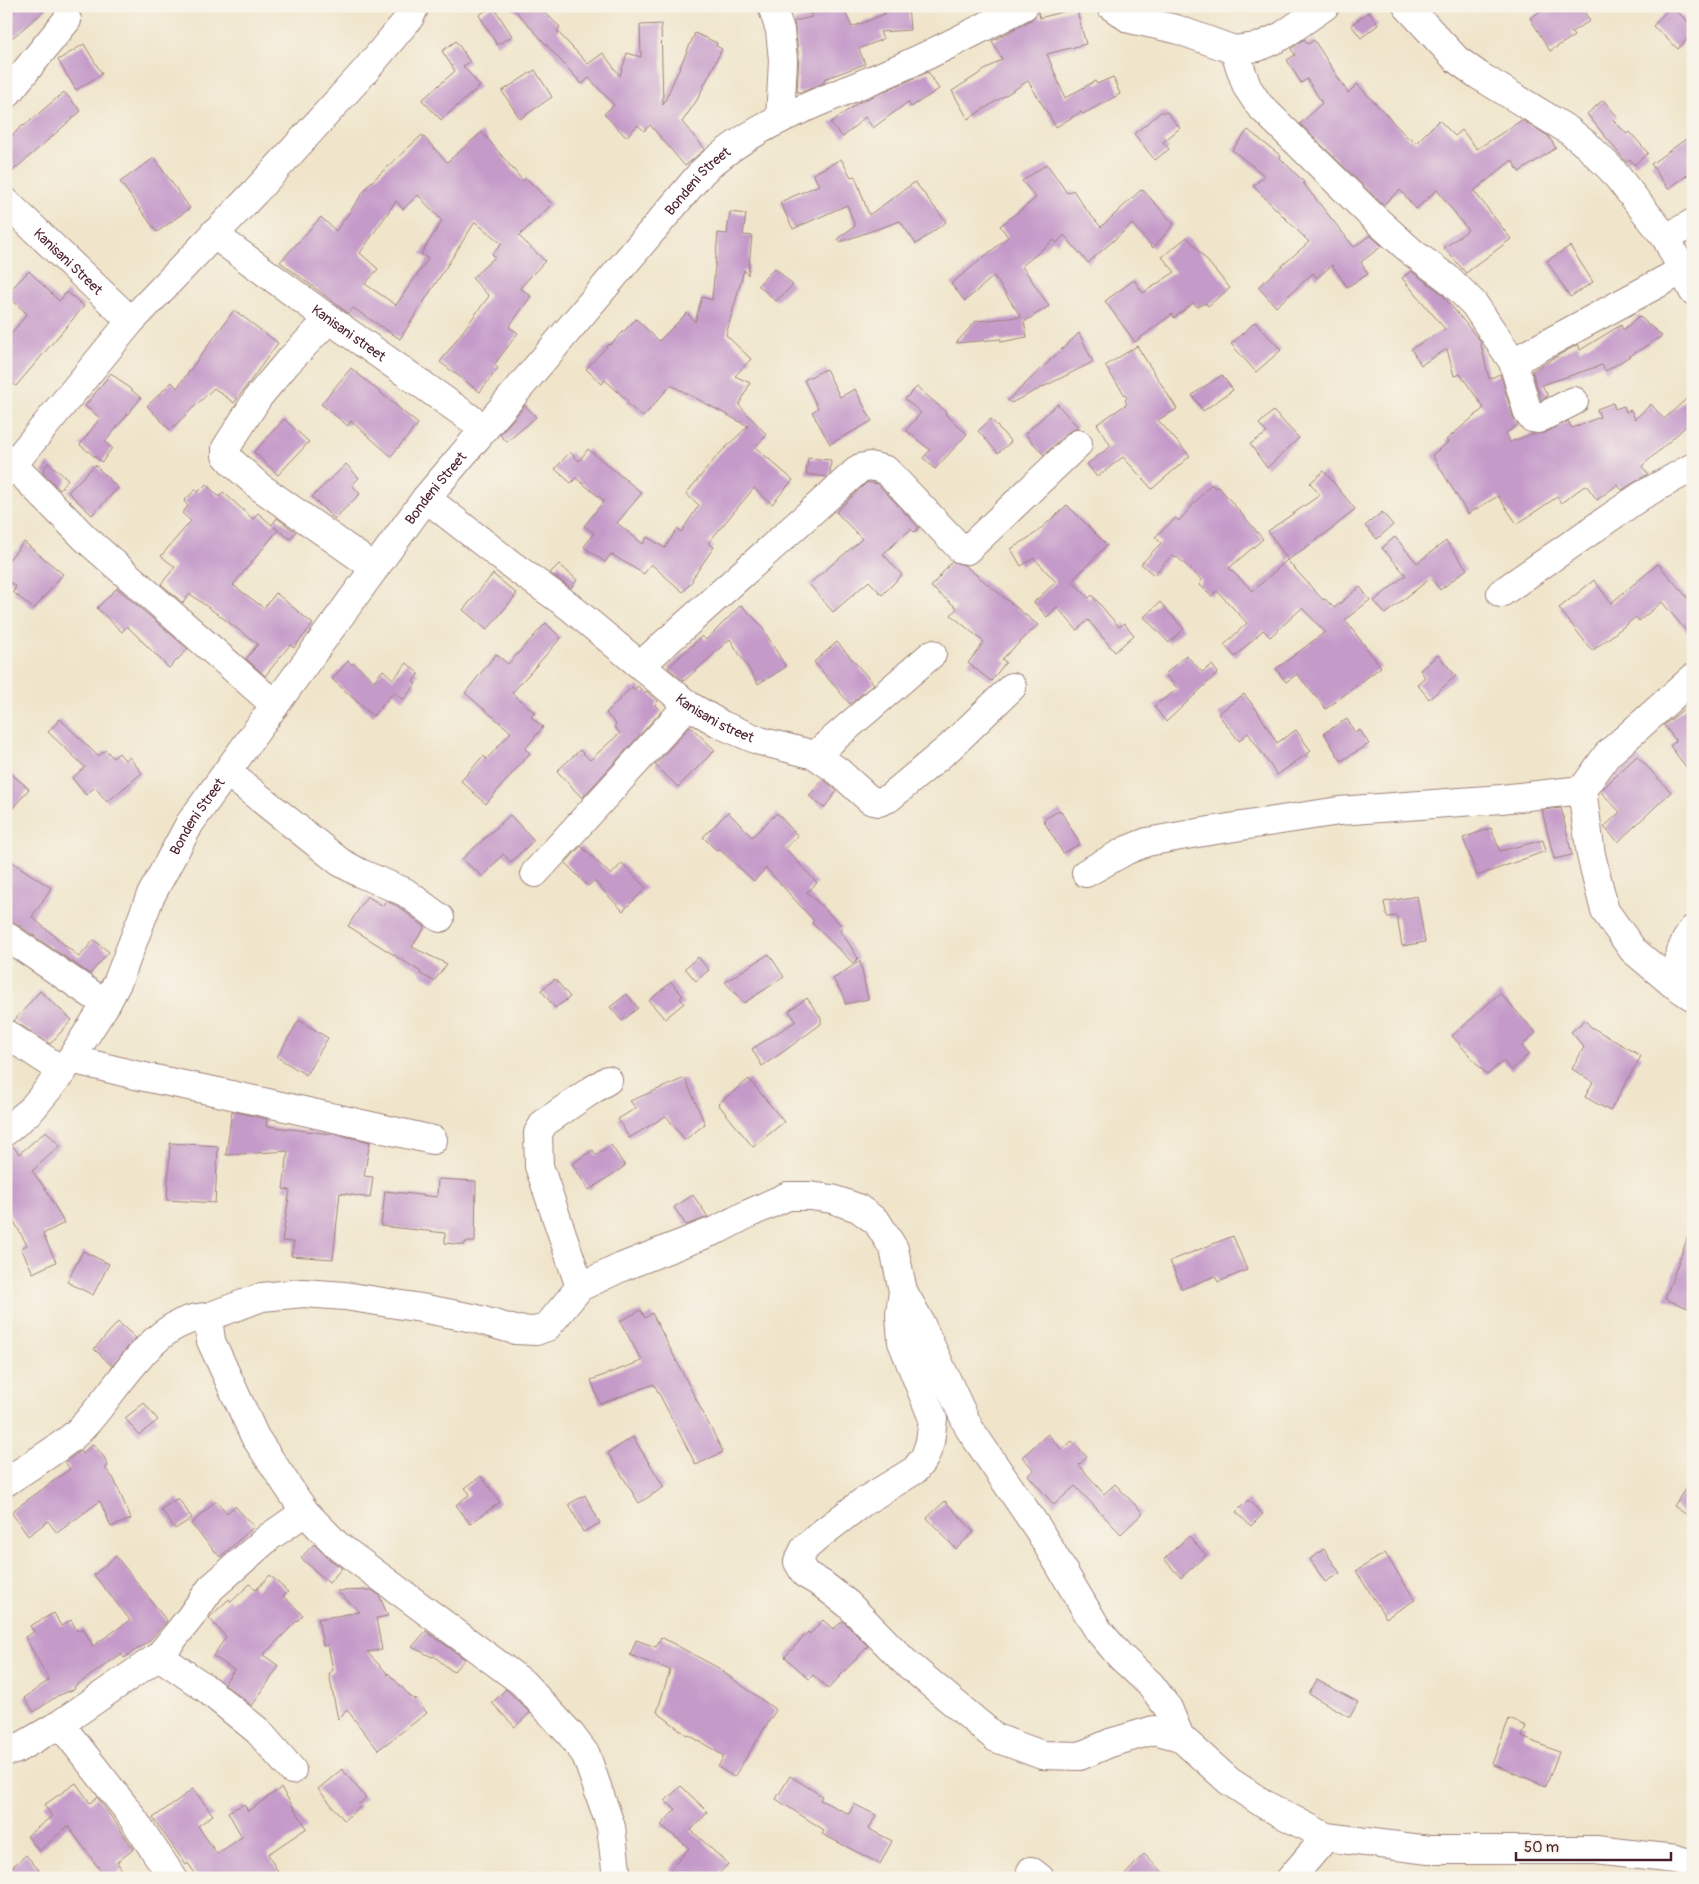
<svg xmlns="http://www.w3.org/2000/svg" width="1699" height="1884" font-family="Pangolin,sans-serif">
	<rect width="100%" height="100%" fill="#f7f3e8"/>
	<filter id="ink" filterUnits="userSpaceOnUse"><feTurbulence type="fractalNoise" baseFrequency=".02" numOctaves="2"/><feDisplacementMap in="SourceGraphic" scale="10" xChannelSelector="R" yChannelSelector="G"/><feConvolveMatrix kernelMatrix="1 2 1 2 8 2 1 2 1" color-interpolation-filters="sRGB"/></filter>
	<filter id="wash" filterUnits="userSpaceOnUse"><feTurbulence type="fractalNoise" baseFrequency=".0096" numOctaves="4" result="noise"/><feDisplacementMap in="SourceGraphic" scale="20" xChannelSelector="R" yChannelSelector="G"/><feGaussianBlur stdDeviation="1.12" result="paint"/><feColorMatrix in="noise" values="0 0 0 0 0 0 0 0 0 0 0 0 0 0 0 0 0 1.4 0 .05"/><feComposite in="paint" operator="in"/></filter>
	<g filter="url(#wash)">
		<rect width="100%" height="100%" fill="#f0e5cb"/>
		<g id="blocks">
			<g fill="#c49ac9" fill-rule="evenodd">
				<polygon points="6,6 50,6 6,43"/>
				<polygon points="493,6 512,36 497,45 479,15"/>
				<polygon points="511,6 538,6 560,27 557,31 588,64 603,53 620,76 627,53 641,57 640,25 661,24 663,105 695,33 717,43 716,46 722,49 697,100 682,122 705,149 685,166 650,125 644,131 638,125 626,137 604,114 614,105 589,78 582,84"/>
				<polygon points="807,6 842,6 852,27 885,14 884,6 908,6 910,30 880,32 883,39 859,49 865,64 824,79 824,83 802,92 797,92 799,58 794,21 812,17"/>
				<polygon points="1549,6 1581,6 1590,21 1571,32 1574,36 1550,51 1530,18"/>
				<polygon points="1671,6 1693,26 1693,33 1678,49 1653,26"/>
				<polygon points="1076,8 1086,44 1047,54 1065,98 1095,81 1097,84 1113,77 1120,94 1083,114 1081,112 1056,127 1028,81 968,119 952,91 1002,59 992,41 1031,20 1038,12 1040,18"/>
				<polygon points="1369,12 1378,25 1361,38 1351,25"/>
				<polygon points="1304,39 1308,44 1314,40 1348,93 1357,84 1409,139 1411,138 1416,143 1439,120 1455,136 1462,130 1477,149 1522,120 1548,136 1556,148 1519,172 1512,160 1474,191 1511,239 1466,273 1444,248 1468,230 1437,190 1416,209 1400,190 1383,205 1300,124 1322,103 1307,79 1301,83 1287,60 1295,55 1291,49"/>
				<polygon points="456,41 470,62 463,66 480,86 441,120 422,100 455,71 442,51"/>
				<polygon points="84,44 102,74 76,90 58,60"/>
				<polygon points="535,70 552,97 520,119 502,91"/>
				<polygon points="928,72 939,89 911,107 908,102 873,128 865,117 843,137 830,123 858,103"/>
				<polygon points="64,92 81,111 6,177 6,141 23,125 24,126"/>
				<polygon points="1603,100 1617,116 1613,120 1627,134 1630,132 1648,153 1634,165 1630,159 1626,162 1587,114"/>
				<polygon points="1161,112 1167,112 1180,128 1163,142 1169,149 1155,160 1134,134"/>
				<polygon points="1248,130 1281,156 1280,158 1304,182 1303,183 1354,247 1370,235 1382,246 1361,262 1368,274 1347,287 1332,265 1317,278 1313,273 1276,307 1258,287 1309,242 1253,186 1265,176 1232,150"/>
				<path d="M482,132L523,181L526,178L552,204L519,236L545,261L520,288L531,296L509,327L518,333L494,365L498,368L480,392L440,362L489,296L472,278L495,257L492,254L502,244L475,222L400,339L353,308L348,313L280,262L321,217L336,231L370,183L422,135L447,162ZM418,195L442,221L421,254L428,259L396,305L365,284L378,269L360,253L396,201L403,209Z"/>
				<polygon points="1693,134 1693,171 1668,189 1651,164"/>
				<polygon points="154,158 190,208 157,232 120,182"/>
				<polygon points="841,159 851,177 855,176 869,215 915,182 946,222 916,244 900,221 840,242 838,238 855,226 847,205 793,229 780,202 819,185 813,174"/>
				<polygon points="1047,164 1067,193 1073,190 1085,208 1101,227 1142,189 1174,224 1153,248 1132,224 1088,263 1064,235 1057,243 1054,240 1022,266 1049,306 1024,322 1027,337 1001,342 1001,339 956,343 976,321 1021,317 994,276 965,301 951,284 1008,237 1000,226 1036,198 1022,181"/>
				<polygon points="730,212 746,214 743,235 752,236 748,275 744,270 726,335 751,359 735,376 750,383 739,405 767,435 755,447 793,480 772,504 754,488 708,543 714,547 692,579 693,580 683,592 651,564 644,574 611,554 605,562 584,547 594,533 584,526 604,501 576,478 571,483 555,469 570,452 579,461 588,449 642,493 617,523 643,544 647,537 665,548 677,529 681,532 699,505 686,494 717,456 748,426 671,385 643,417 626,403 628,401 605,380 602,384 586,369 609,344 610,345 636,319 659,341 687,313 695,322 702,297 712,300 718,233 727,234"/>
				<polygon points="1187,237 1230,288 1208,306 1205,303 1198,307 1193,303 1174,318 1172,314 1135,342 1105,301 1134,280 1143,293 1175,272 1162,257"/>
				<polygon points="1570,246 1593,282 1570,297 1547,261"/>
				<polygon points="775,268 793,285 776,301 758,285"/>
				<polygon points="29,271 59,301 67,292 84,306 16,386 6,378 6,340 27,314 6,294"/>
				<polygon points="1411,271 1440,292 1476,336 1480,340 1489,379 1500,374 1513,417 1518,425 1506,433 1510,442 1532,434 1545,433 1568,421 1572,428 1600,417 1597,409 1613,403 1615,409 1624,406 1626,412 1631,410 1635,419 1651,404 1664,419 1693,393 1693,420 1642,466 1648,474 1622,490 1617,485 1597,500 1586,485 1561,503 1557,497 1517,524 1498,496 1468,514 1432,455 1448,442 1446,440 1484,408 1460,374 1454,376 1447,349 1421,365 1411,349 1445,329 1402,278"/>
				<polygon points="234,310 278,343 234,403 214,388 170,430 147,406 172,382 177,388"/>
				<polygon points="1639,316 1662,336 1606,371 1602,365 1542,385 1548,396 1541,400 1532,371 1578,344 1580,350 1621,325 1623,330"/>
				<polygon points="1255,322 1281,350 1256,372 1231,344"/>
				<polygon points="1079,333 1093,362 1011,403 1008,400"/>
				<polygon points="1137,346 1177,409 1158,420 1190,456 1152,489 1123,457 1097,477 1087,464 1111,446 1097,424 1127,404 1125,400 1127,398 1105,366"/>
				<polygon points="351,368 418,424 391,456 351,421 348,426 321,404"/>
				<polygon points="826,369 840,397 855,389 872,421 830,444 812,412 818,408 804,380"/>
				<polygon points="111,373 141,398 105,442 112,448 102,462 80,445 100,418 85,406"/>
				<polygon points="1222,375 1233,390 1203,411 1192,395"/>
				<polygon points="917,387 946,412 945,414 967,434 935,469 923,458 930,450 906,430 921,413 905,399"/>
				<polygon points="1057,404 1078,427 1067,433 1044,455 1025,434"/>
				<polygon points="525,405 536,417 507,442 500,435"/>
				<polygon points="1273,411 1299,438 1267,468 1250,444 1267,433 1259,424"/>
				<polygon points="284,419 309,442 278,475 254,452"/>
				<polygon points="991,419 1011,442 998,453 978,431"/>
				<polygon points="808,458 831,460 830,474 827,477 806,474"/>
				<polygon points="48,463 68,479 60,490 42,472"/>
				<polygon points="346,464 359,478 352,485 360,494 334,519 312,497"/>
				<polygon points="95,465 118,488 92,515 68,492"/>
				<polygon points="1324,471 1355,509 1332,529 1288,560 1268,531 1320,495 1310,483"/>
				<polygon points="867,482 878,484 919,528 914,532 911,529 883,554 902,575 882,595 869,581 833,612 809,584 862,539 836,512"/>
				<polygon points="206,484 219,497 223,492 253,519 258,513 272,525 277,518 296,532 290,539 274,527 278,530 233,585 264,608 276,593 313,624 294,648 290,645 265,676 246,659 258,644 190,594 183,603 161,584 175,567 161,556 191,521 182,513 188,506 184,501 195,490 198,492"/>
				<polygon points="1211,484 1215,488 1218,486 1263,539 1229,568 1253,591 1287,560 1323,600 1325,599 1334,608 1360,587 1370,600 1345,620 1381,667 1326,709 1297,674 1286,682 1276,669 1325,632 1302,608 1270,637 1263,630 1235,657 1224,645 1247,623 1217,591 1211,596 1199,584 1202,580 1177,557 1175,558 1172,555 1154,575 1141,564 1161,543 1155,537 1176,518 1179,521"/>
				<polygon points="1067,505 1107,545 1072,581 1089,598 1092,595 1119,627 1124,623 1134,635 1115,652 1088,620 1077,630 1057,607 1047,617 1034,602 1056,582 1034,558 1021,566 1011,549 1036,533"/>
				<polygon points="1382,512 1393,525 1377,539 1365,526"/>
				<polygon points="1395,537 1417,563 1446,541 1467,569 1440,590 1431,578 1385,614 1374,601 1406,575 1382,548"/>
				<polygon points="24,542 63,574 34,609 13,592 16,587 6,579 6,563"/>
				<polygon points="952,561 964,565 1038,625 1002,659 1006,662 991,681 968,663 984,642 951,615 957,608 931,587"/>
				<polygon points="559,564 577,580 571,588 550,573"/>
				<polygon points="1658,564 1693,604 1693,639 1662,602 1639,621 1636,617 1592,651 1559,608 1594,580 1611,603"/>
				<polygon points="493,574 517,594 487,630 463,610"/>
				<polygon points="117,588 188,649 169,668 127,626 122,632 97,608"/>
				<polygon points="1160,602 1184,629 1169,643 1144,617"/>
				<polygon points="741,605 760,624 786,667 758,684 730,639 684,681 668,668 702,636 706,640"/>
				<polygon points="546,623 561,638 512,693 535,713 531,717 543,727 525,749 530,753 486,804 461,781 483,756 487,759 511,732 465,693 496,654 508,664"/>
				<polygon points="837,642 874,684 850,704 814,662"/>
				<polygon points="1186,655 1202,672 1212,665 1218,673 1166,722 1154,706 1178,689 1165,674"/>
				<polygon points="1438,655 1456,676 1429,699 1417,684 1425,677 1420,670"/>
				<polygon points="348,661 352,665 354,663 374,681 383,670 393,679 407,663 419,674 413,681 416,684 403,700 394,692 373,716 332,679"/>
				<polygon points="638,686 644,693 646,691 658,701 655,705 661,712 582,798 557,771 580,750 590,760 620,733 614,727 616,724 606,713 632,687 634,689"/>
				<polygon points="1244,694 1256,709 1277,743 1296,730 1311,751 1277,775 1248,733 1239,741 1218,714"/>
				<polygon points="1685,708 1693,718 1693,776 1670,746 1676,741 1664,725"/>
				<polygon points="60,719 98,756 106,750 113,758 119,753 125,760 129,757 142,773 107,802 95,787 86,795 72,778 85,767 48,732"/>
				<polygon points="1347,719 1355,733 1360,730 1369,744 1341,761 1324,733"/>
				<polygon points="690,726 715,750 678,787 655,765"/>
				<polygon points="1637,756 1671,792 1618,842 1604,827 1620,812 1600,791"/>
				<polygon points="6,769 29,789 6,816"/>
				<polygon points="823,779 837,791 824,808 809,796"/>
				<polygon points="1561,808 1572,855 1554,859 1542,810"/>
				<polygon points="1060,810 1080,844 1063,853 1043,820"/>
				<polygon points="728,812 752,837 777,813 798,836 785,848 817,883 807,892 843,927 840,930 858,958 853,963 812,923 814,921 766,868 754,881 718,848 716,850 703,837"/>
				<polygon points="510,815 534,840 511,862 503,854 483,877 462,859"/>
				<polygon points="1491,828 1500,851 1543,840 1546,851 1477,876 1463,838"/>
				<polygon points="581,846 611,875 622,863 646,888 623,911 594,881 588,886 565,863"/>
				<polygon points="6,858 51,888 32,917 79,957 94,940 109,952 90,974 15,923 6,919"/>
				<polygon points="367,896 383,906 386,901 397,906 425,927 412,947 447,964 434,981 420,974 421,972 348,926"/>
				<polygon points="1417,896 1425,942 1402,946 1397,916 1387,917 1384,902"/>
				<polygon points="769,954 784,977 744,1003 725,982"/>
				<polygon points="698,957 709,970 696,981 685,968"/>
				<polygon points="860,961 868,999 845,1004 844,996 833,979"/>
				<polygon points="555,979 570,997 555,1008 541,990"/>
				<polygon points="671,982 683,996 680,998 684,1003 665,1019 649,1001"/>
				<polygon points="40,991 72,1020 50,1044 14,1021"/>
				<polygon points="1500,993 1536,1033 1522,1046 1529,1054 1511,1070 1503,1061 1487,1075 1452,1036"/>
				<polygon points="627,994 638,1008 622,1021 610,1007"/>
				<polygon points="807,998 821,1018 821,1024 783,1052 762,1066 752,1049 796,1021 789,1011"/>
				<polygon points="299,1020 328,1038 306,1075 277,1057"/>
				<polygon points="1585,1020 1591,1027 1641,1056 1610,1111 1585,1097 1593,1082 1572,1069 1584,1047 1571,1032"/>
				<polygon points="685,1078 705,1124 685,1140 666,1116 629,1138 618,1119 636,1108 630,1101"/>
				<polygon points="749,1079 784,1122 753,1147 718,1104"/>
				<polygon points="232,1111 267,1119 266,1126 339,1135 370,1142 364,1176 373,1177 370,1198 340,1193 333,1259 291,1256 294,1242 282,1241 290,1190 283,1189 288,1151 226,1155"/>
				<polygon points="46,1131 60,1146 32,1171 45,1188 64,1223 43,1234 56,1262 33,1273 21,1248 27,1245 6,1207 6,1146 12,1145 19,1154"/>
				<polygon points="170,1143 218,1146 215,1203 167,1200"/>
				<polygon points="611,1145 625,1166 589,1190 572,1164 593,1150 596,1155"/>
				<polygon points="438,1179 476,1181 475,1242 465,1242 465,1245 445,1243 445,1233 381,1226 385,1191 437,1197"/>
				<polygon points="693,1195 708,1217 686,1225 674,1207"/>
				<polygon points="1691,1228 1693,1229 1693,1310 1665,1299"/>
				<polygon points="1233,1236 1247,1270 1218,1282 1215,1276 1182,1289 1170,1261"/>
				<polygon points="83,1251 109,1264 93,1295 67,1282"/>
				<polygon points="641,1310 645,1318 652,1313 723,1452 696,1465 654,1384 600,1404 591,1380 642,1361 620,1321"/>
				<polygon points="118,1322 136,1338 112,1366 94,1349"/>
				<polygon points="144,1403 158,1420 139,1435 125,1418"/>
				<polygon points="1048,1434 1062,1450 1072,1441 1087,1457 1079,1465 1104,1494 1115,1484 1143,1513 1121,1534 1075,1486 1054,1505 1028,1475 1034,1470 1022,1457"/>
				<polygon points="633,1437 664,1487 639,1503 608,1453"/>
				<polygon points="93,1444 104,1457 108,1466 105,1468 114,1479 131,1519 111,1527 100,1501 57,1533 48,1521 28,1536 11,1512 70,1469 65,1462 80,1451 82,1454"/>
				<polygon points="481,1476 500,1502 470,1524 456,1505 470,1494 465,1488"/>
				<polygon points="1693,1477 1693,1519 1674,1506"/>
				<polygon points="585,1495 600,1523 583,1532 569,1504"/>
				<polygon points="178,1498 192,1518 175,1529 161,1509"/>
				<polygon points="1248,1500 1263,1514 1251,1526 1236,1512"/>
				<polygon points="216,1501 227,1513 235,1506 254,1527 220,1557 191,1524"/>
				<polygon points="945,1501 974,1532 956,1549 927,1518"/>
				<polygon points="1189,1536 1206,1555 1181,1578 1164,1559"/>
				<polygon points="314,1544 328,1558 342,1568 329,1583 301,1558"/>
				<polygon points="1324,1549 1340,1573 1325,1582 1310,1559"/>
				<polygon points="1385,1553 1415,1600 1386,1618 1356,1571"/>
				<polygon points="116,1556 167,1621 148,1642 124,1658 121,1654 74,1687 75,1689 57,1696 34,1712 24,1698 49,1680 25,1637 34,1632 30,1626 54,1613 61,1626 71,1620 77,1631 83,1628 93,1646 130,1620 94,1575"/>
				<polygon points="270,1575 288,1592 283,1596 303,1615 263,1655 279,1666 252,1706 224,1684 234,1670 213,1656 226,1637 209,1618 229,1599 231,1602 250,1584 256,1590"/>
				<polygon points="372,1590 379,1595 388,1616 376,1618 382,1650 367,1652 386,1672 387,1675 388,1673 414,1700 416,1698 427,1713 378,1750 347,1710 338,1719 329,1674 333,1670 328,1645 323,1646 318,1619 360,1612 337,1591"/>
				<polygon points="823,1620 833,1629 843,1621 868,1646 828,1689 813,1675 809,1679 785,1657 808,1632 810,1634"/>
				<polygon points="426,1631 465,1659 453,1672 434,1656 432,1657 412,1647"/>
				<polygon points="661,1637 724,1671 723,1672 776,1710 734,1777 718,1767 724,1756 689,1735 688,1736 657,1712 670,1670 630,1655 636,1640 656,1647"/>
				<polygon points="1317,1680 1358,1702 1350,1717 1309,1694"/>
				<polygon points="506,1689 530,1713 515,1727 492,1703"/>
				<polygon points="1509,1719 1526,1726 1522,1737 1559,1752 1546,1786 1492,1764"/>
				<polygon points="342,1769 366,1798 358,1805 360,1807 344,1820 318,1789"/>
				<polygon points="790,1776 822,1796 820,1800 849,1814 854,1804 876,1815 869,1829 892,1841 880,1864 822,1834 824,1830 776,1799"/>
				<polygon points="76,1783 90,1803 97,1797 134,1849 117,1862 122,1870 111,1878 106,1878 68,1826 39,1851 27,1836 52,1816 44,1805"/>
				<polygon points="681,1786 708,1812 691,1830 728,1864 715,1878 678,1878 670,1870 689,1848 661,1825 676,1809 665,1801"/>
				<polygon points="281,1788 307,1828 268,1854 281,1878 198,1878 188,1863 186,1865 153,1818 193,1789 213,1815 198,1826 217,1854 242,1837 228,1812 244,1804 248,1811"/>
				<polygon points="1144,1854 1169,1878 1122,1878"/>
				<polygon points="26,1855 46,1878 6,1878 6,1872"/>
			</g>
		</g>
	</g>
	<g filter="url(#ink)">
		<use href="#blocks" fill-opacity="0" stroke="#9d827b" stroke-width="1"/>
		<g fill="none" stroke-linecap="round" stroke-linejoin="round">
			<g stroke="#9d827b" stroke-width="30">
				<g id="minor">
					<polyline points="772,6 780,30 783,60 780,119"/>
					<polyline points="1111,6 1130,19 1176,29 1234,50 1258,47 1282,36 1325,6"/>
					<polyline points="1407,6 1456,59 1478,75 1568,130 1588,146 1612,170 1666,238 1693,291"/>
					<polyline points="1234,50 1247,87 1259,105 1372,216 1413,253 1450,280 1474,304 1513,362 1528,413 1532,418 1538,419 1574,401"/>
					<polyline points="6,95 67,20"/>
					<path id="s1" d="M6,202L131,321"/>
					<path id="s2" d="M213,234L329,319L484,428"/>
					<polyline points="1666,238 1693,223"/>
					<polyline points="329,319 286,364 259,396 226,448 226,455 233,463 260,487 375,568"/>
					<polyline points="1513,362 1683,270"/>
					<polyline points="6,458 85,538 275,705"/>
					<polyline points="6,473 131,321 255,192 365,71 410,17 415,6"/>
					<path id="s3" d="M426,498L513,566L569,606L688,705L722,725L760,741L815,755L838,771L870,800L879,802L889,798L950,747L1012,687"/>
					<polyline points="1501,593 1641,496 1693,467"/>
					<polyline points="641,665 860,468 870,466 886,470 961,549 967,550 1078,444"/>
					<polyline points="1693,678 1607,755 1582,790 1591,855 1605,911 1633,950 1672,983 1693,997"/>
					<polyline points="815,755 932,654"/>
					<polyline points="227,772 340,862 360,873 405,892 440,918"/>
					<polyline points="535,873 688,705"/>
					<polyline points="1086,873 1127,850 1147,842 1203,832 1339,811 1501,799 1582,790"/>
					<polyline points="6,936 106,1004"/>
					<path d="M1672,983C1677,963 1681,945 1693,929"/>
					<polyline points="6,1034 63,1071"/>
					<polyline points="71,1059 135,1075 218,1092 433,1140"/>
					<path id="s4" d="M6,1131L31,1110L63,1071L106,1004L118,981L150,897L190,823L275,705L426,498L702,172C754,122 824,101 888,73C935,53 979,30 1024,6"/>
					<polyline points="580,1287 539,1166 538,1133 544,1123 589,1092 608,1080"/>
					<polyline points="903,1291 917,1316 969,1428 1038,1529 1098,1630 1120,1656 1151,1685 1168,1708 1180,1737 1229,1781 1267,1806 1326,1837 1429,1850 1596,1850 1675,1859 1693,1864"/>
					<polyline points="208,1317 262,1297 303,1293 345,1296 421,1308 473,1318 515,1330 536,1331 547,1327 580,1287 622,1267 719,1229 748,1214 788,1196 810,1196 832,1199 858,1208 877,1222 894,1249 903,1291 900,1314 902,1342 933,1419 930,1442 925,1457 915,1470 863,1502 821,1534 805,1548 798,1562 805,1574 822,1584 848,1604 904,1661 996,1738 1042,1755 1080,1756 1110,1743 1154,1730 1180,1737"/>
					<path d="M6,1482C28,1467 52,1453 72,1437C113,1403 148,1317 208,1317L211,1341L255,1437L305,1512L337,1545L522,1682L571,1735L586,1755L611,1827L617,1878"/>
					<polyline points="159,1656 189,1619 211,1588 269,1537 305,1512"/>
					<polyline points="60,1724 128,1811 173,1878"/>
					<polyline points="6,1751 15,1750 60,1724 159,1656 204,1687 258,1731 292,1770"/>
					<polyline points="1031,1871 1040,1878"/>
					<polyline points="1291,1878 1326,1837"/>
				</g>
			</g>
			<use href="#minor" stroke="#fff" stroke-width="28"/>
		</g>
	</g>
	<g text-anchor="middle" stroke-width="4.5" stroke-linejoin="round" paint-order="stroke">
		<g font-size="14" fill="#4a1f2b" stroke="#f7f3e8">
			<text dy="5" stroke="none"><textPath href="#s4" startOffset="1182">Bondeni Street</textPath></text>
			<text dy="5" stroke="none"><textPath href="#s1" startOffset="86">Kanisani Street</textPath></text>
			<text dy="5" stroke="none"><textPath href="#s2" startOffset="168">Kanisani street</textPath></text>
			<text dy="5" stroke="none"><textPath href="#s4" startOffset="778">Bondeni Street</textPath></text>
			<text dy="5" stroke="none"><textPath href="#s3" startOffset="364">Kanisani street</textPath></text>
			<text dy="5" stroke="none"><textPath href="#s4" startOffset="372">Bondeni Street</textPath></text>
		</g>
	</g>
	<rect width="1699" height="1884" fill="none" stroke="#f7f3e8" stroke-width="25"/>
	<path d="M1516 1852v8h155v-8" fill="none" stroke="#4a1f2b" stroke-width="2.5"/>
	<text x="1524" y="1852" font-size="15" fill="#4a1f2b" stroke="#f7f3e8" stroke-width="4" paint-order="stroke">50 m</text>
</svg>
